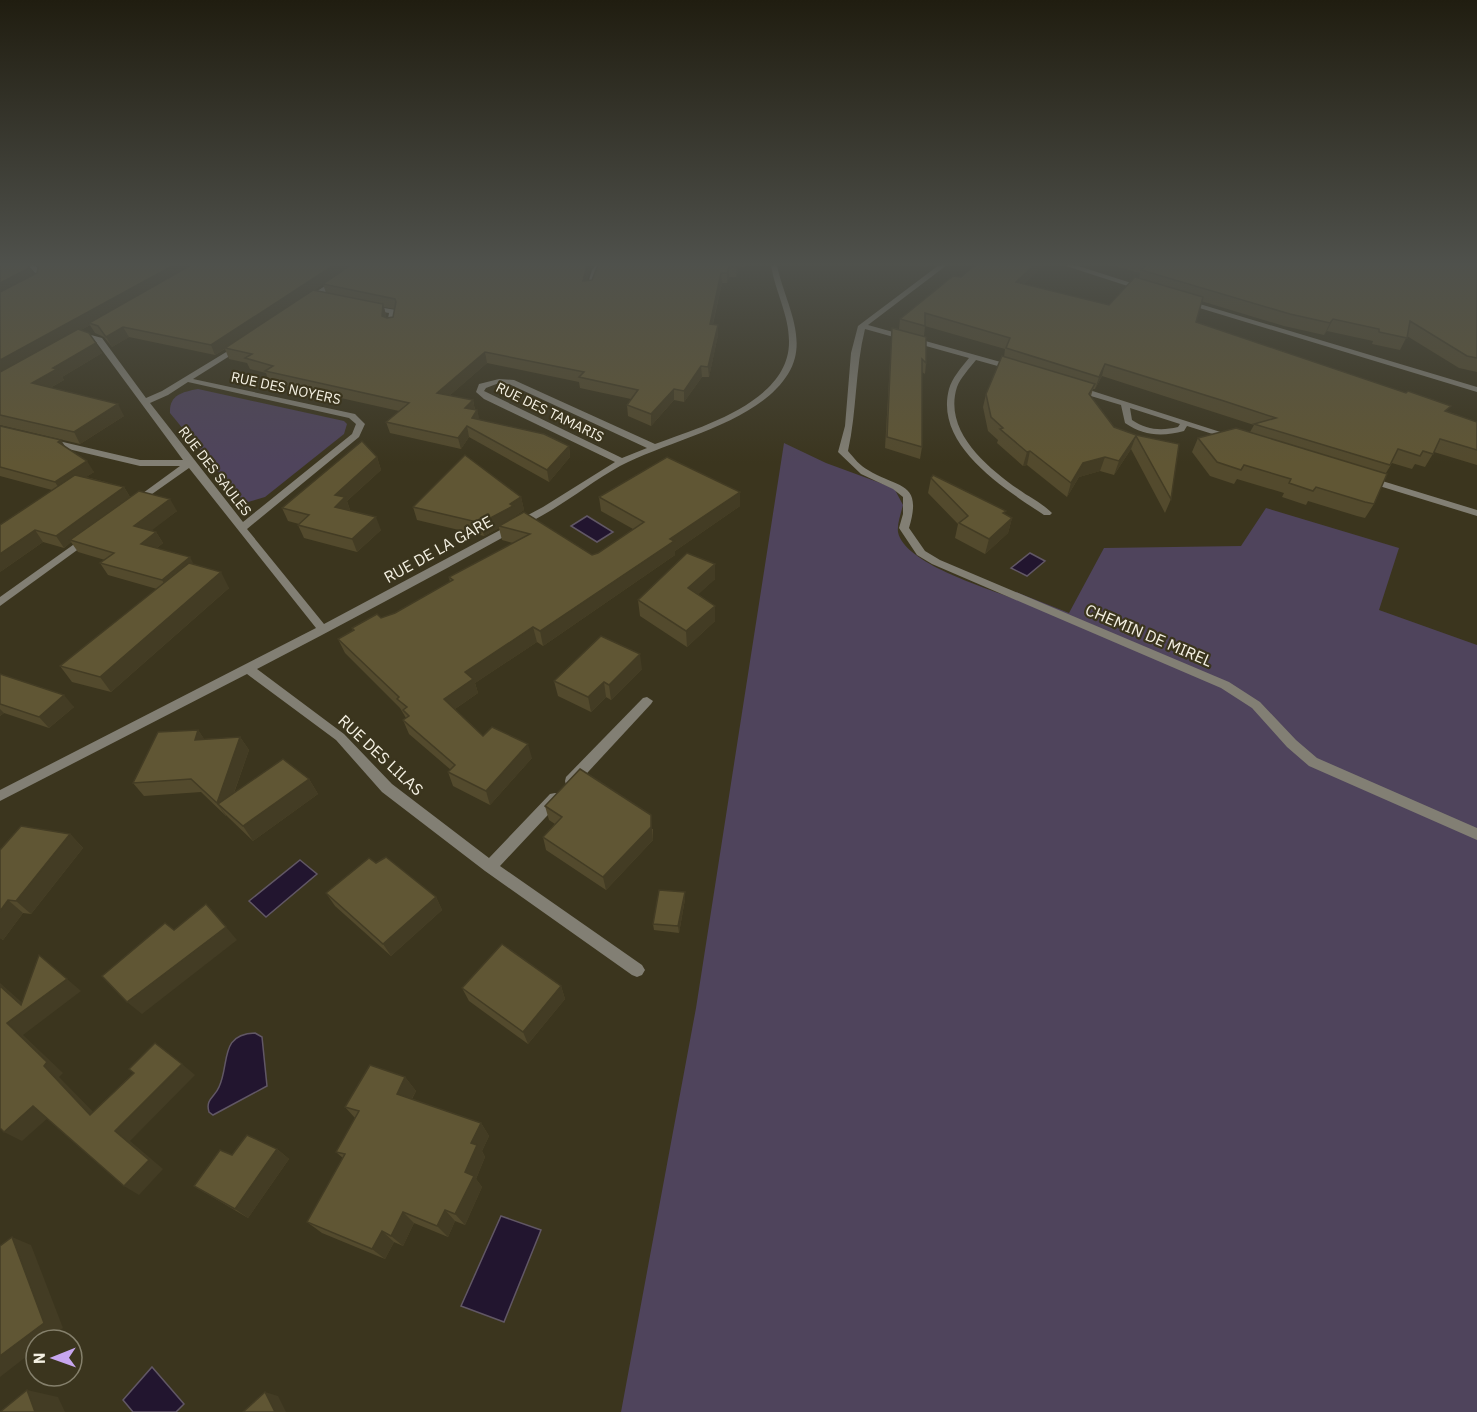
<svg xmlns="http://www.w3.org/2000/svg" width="1477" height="1412" font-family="'IBM Plex Sans',sans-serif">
	<rect width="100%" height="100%" fill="#3b351e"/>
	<g fill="#4f445c">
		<path d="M198,389L344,421L347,424L344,434L265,497L248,502L238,496L170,413C169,395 182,392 198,389Z"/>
		<path d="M784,443L826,463L894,488L903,505C901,513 897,524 898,532C904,563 984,587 1012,598L1016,592L1069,613L1104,548L1241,546L1266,508L1399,548L1379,610L1477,645V1412H621L696,1008Z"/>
	</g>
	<g fill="#22152f" stroke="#615765" stroke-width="1.5">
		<polygon points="587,516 613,532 597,542 571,526"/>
		<polygon points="1030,553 1045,561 1027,576 1011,568"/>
		<polygon points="300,860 317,874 266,917 249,901"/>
		<path d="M255,1033L262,1037L267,1086L213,1115L209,1112C205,1099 215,1097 219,1087C230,1064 219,1034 255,1033Z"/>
		<polygon points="501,1216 541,1230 504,1322 461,1306"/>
		<polygon points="152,1367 184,1404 176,1412 133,1412 123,1400"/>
	</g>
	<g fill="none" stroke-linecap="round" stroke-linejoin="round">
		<g fill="#827f74" fill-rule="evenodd">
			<polygon points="28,265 35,265 43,275 42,281 35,286 29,285 37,279 37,275"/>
			<polygon points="357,265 365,265 311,303 305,303 305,299"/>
			<polygon points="596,265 603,265 598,271 593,288 586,290 592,270"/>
			<path d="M771,265H777C784,301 810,339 788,374C757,424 669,440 620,466C593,481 570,500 543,515C449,568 353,619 257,669L344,734L392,784L489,858L550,794L555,793L560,794L562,798L560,802L500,866L642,965L645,970L642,975L637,977L632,975L485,871L382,792L336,740L247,674L0,801V790L316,628L189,468L135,506L130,503L132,501L180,466H140L47,444V440L50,439L140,460H183L96,342L80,336V332L102,338L146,398L162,391L241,343H244V347L193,379L355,414L365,424L359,437L247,529L324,624L543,507L615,462L484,399L476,392L479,384L499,379L514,380L655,444C700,427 790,402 789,341C789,315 775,291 771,265ZM188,382L349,418L356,424L352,434L243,522L150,403L168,395ZM499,383L509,384L647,448L622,458L484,391L486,388Z"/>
			<path d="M939,265H947L868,325L1015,366V370H1012L976,360C969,369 961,377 957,387C943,431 987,467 1018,489C1029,497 1042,503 1052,513L1050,515H1044C1005,489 934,446 949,389C952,378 961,368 969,358L865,329C855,369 857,411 848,451C854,458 860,466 868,470C899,489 923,481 909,528L925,551L940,560L1229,682L1260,702L1296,740L1317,758L1477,828V840L1309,766L1287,747L1252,708L1221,688L932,564L917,555L899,528L903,514V497L893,489L861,474L838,452L845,426L851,353L858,326Z"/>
			<polygon points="1063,265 1075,265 1147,288 1140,290"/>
			<polygon points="1183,299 1477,387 1477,392 1183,303"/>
			<polygon points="366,305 396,310 394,327 387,325 389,313 366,309"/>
			<path d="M1074,387H1080L1236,437L1232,440L1187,426L1184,431C1162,437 1144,436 1125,423L1121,405L1074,391ZM1130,408L1180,424L1178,427C1161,431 1147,430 1132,420Z"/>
			<polygon points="1366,476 1477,510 1477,516 1363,481 1361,479"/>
			<polygon points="87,535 91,536 91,540 0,606 0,597"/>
			<polygon points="647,697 653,701 651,704 576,785 571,786 566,785 565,781 566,777 643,698"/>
		</g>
	</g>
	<g fill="#534a2d" fill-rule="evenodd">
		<path d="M0,265L33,275L37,273L38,265H593L590,269L587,280H592L598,265H746L745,267H740L736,277H729L727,283H722L713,324L718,325V335L709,377H702L684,402L674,400L651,426L628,416L627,405L631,399L580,388L579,382L487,363L449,396L473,400L475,410H477L479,420L569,446L570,457L549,482L469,437L461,449L390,433L386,422L399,411L269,382L266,373L250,369L247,363L229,359L225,349L215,355L129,337L112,347L104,337L95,333L90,325L81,330L102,353L62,377L64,380L50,388L124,416L80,444L0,425ZM323,284L326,293L314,290ZM384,307L395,309L393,317L386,318V315Z"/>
		<polygon points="900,265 928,265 928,267"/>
		<polygon points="1044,265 1024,284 1109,305 1139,278 1140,273 1110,265 1477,265 1477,372 1459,368 1407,336 1400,350 1372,344 1373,341 1327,331 1324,335 1284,326 1201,301 1196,322 1477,422 1477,465 1434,452 1425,467 1415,464 1412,469 1392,463 1386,473 1374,504 1365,518 1357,516 1308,501 1306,505 1282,497 1284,493 1237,479 1234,484 1210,476 1192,452 1198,438 1250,432 1254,425 1102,376 1095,389 1093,389 1091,396 1114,427 1136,435 1171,499 1165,513 1131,449 1114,475 1100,471 1079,477 1067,497 1027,465 1023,466 997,443 998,440 988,431 983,407 986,394 1004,357 1005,349 925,326 924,336 926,363 925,374 922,372 922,447 920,459 885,448 892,328 899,329 900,319 961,277"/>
		<polygon points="0,426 66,448 94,472 86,477 124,487 130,497 177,511 151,530 156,532 163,543 157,548 194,565 229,588 111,692 72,682 60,666 157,589 108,575 100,563 105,560 78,552 71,542 64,548 43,542 0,572 52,490 0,476"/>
		<polygon points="377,457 381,470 347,501 350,510 381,530 357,552 304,538 298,525 299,524 288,521 282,508"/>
		<polygon points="931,478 1012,518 1008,533 985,554 955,538 958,524 928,493"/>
		<polygon points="740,492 740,506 675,551 675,555 543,646 537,642 475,683 478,693 455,709 483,736 532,758 490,805 453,786 448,772 451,770 409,734 403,720 406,718 400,708 345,653 338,639 353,631 352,628 395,613 450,582 449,577 513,543 502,540 499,528 484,536 417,520 413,507 521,497 524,510 515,516 515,517 592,555 598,553 633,529 601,511 599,497"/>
		<polygon points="715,564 715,579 698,594 715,606 715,621 687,647 640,616 638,600"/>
		<polygon points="642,669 611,700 606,697 591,712 558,696 554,681"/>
		<polygon points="0,674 74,707 49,728 4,713 0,716"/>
		<polygon points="198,730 204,739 240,737 249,750 234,793 309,779 318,794 253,841 229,818 226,815 226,816 201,792 144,796 133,783"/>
		<polygon points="545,806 653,829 653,840 606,890 546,850 543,837 555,824 549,820"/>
		<polygon points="70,834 83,848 31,914 23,913 3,940 0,938 0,850"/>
		<polygon points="376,863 436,897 442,910 391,956 335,906 326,893"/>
		<polygon points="685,899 679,933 654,930 653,924"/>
		<polygon points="561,986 565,999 528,1044 469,1001 462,988"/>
		<polygon points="405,1077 416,1091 412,1099 481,1123 489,1136 482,1151 485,1157 476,1179 482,1187 465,1225 455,1221 448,1237 414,1223 403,1246 394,1242 385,1259 322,1233 307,1222 343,1158 336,1152 355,1118 345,1107"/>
		<polygon points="277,1149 289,1159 248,1218 194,1186 232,1155"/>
	</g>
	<g fill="#433c24">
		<polygon points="174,265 197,265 89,323 90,325 0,374 0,360"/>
		<polygon points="334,265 352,265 215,355 211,345"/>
		<polygon points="587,265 593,265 590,269 584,291 583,281"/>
		<polygon points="737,265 740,265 740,267 736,277"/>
		<polygon points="1034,265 1044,265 1013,294 1016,282"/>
		<polygon points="729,267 729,277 727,283 727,273"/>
		<polygon points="29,268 35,278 0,296 0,283"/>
		<polygon points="721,273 722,283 710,335 710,324"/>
		<polygon points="383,304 386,315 385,326 382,316"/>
		<polygon points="1333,319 1327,331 1324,335 1330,323"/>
		<polygon points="718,325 718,335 709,377 708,367"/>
		<polygon points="123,327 129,337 112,347 106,337"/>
		<polygon points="96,343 102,353 62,377 64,380 39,394 32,383 53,368"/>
		<polygon points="485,352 487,363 440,404 437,393"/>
		<polygon points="1105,364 1102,376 1095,389 1099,377"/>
		<polygon points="701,366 702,377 684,402 684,391"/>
		<polygon points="674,389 674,400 651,426 651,414"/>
		<polygon points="473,400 475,411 465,408"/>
		<polygon points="118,404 124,416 80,444 74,432"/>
		<polygon points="477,410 480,421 472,418"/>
		<polygon points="467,426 469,437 461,449 458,438"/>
		<polygon points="1136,436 1131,449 1114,475 1119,461"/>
		<polygon points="61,440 68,451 58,442"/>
		<polygon points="569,446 570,457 549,482 547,470"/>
		<polygon points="1030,451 1027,465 1023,466 1027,452"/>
		<polygon points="377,457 381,470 347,501 350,510 335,507 335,495"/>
		<polygon points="1105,457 1100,471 1079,477 1067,497 1071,483 1083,463"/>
		<polygon points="87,461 94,472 62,493 55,482"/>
		<polygon points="124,487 131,499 70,540 71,542 64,548 56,536"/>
		<polygon points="740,492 740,506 675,551 675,555 543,646 540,631 670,539"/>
		<polygon points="521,497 524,510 515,516 515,519 499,526 499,528 484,536 481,523"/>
		<polygon points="170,499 177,511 142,538 134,526"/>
		<polygon points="376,517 381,530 357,552 352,539"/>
		<polygon points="1012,518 1008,533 985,554 989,539"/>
		<polygon points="35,530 43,542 0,572 0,554"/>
		<polygon points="156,532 163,543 148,555 141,544"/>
		<polygon points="190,557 196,569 169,592 162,580"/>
		<polygon points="715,564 715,579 689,603 688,588"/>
		<polygon points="221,572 229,588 111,692 100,677"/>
		<polygon points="715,606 715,621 687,647 686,631"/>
		<polygon points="533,627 537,642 475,683 478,693 449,713 444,699 465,672"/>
		<polygon points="640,654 642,669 611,700 609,685"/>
		<polygon points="604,682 606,697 591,712 588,697"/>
		<polygon points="64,695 74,707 49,728 39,717"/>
		<polygon points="0,709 4,713 0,716"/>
		<polygon points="198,730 207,743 195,740"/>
		<polygon points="240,737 249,750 227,812 218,804 226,815 226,816 217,803"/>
		<polygon points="528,744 532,758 490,805 486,791"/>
		<polygon points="309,779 318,794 253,841 243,826"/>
		<polygon points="651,815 653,840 606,890 603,877"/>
		<polygon points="70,834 83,848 31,914 16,901"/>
		<polygon points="685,892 685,899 679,933 678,926"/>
		<polygon points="436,897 442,910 391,956 383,944"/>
		<polygon points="8,900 23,913 3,940 0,938 0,911"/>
		<polygon points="226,927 237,940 142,1014 127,1002"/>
		<polygon points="39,955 81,991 23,1035 63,1073 59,1077 106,1125 90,1115 44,1066 7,1023 21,1005 0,986 0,983 28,1008"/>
		<polygon points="561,986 565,999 528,1044 523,1032"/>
		<polygon points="182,1064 195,1075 130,1141 163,1169 139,1195 124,1186 115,1131"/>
		<polygon points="405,1077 416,1091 407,1107 397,1094"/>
		<polygon points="33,1106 50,1116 22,1141 4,1132"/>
		<polygon points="481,1123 489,1136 482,1151 485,1157 476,1179 482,1187 465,1225 455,1214 471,1143"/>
		<polygon points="277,1149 289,1159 248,1218 235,1209"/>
		<polygon points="445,1210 455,1221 448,1237 437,1226"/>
		<polygon points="403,1212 414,1223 403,1246 391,1236"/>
		<polygon points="382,1231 394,1242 385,1259 372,1249"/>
		<polygon points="12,1237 31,1245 63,1328 48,1340 36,1340 36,1349 0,1377 0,1356"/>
		<polygon points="27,1390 58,1397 65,1412 35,1412"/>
		<polygon points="265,1392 278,1396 286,1412 275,1412"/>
	</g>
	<g fill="#605634" stroke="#433c24" stroke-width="1.5">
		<polygon points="0,265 28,265 29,268 0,283"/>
		<polygon points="39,265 174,265 0,360 0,292 37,273"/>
		<polygon points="191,265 334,265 211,345 123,327 106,337 98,326 89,323"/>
		<polygon points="351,265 587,265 583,281 592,280 598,265 737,265 736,267 729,267 727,273 721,273 710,324 718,325 708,367 701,366 684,391 674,389 651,414 627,405 638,390 579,377 584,372 485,352 437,393 473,400 465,408 477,410 472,418 544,434 569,446 547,470 467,426 458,438 386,422 409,403 265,371 273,366 245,358 252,354 225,348 313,290 383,304 382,316 387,318 393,317 396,302 395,299 323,284"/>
		<polygon points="975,265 1034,265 1016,282 1109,305 1135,277 1203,297 1196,322 1406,393 1408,391 1451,406 1445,411 1477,422 1477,450 1440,439 1433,454 1423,451 1420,456 1398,449 1390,465 1254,424 1276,418 1224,401 1105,364 1099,377 1006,348 1010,338 925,313 925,326 900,319 953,276 961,277"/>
		<polygon points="1146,265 1477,265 1477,358 1467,356 1410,321 1407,338 1379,332 1379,329 1333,319 1330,323 1290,314 1141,270"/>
		<polygon points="892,328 926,337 926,363 922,359 922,447 887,437"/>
		<polygon points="78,329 89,333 96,343 53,368 57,369 32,383 118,404 74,432 0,415 0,372"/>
		<polygon points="1002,356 1095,384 1089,394 1114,427 1136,435 1179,444 1171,499 1136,436 1119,461 1105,457 1083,463 1071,483 1030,451 1027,452 1000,429 1003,428 991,417 986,394"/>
		<polygon points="0,426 61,440 58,442 87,461 55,482 0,467"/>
		<polygon points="1236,428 1387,474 1374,504 1365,502 1316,487 1313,491 1289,483 1291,479 1244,465 1241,470 1217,462 1198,438"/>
		<polygon points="362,441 377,457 335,495 345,497 335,507 376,517 352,539 298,525 309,515 282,508"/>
		<polygon points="465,455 521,497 510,504 513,506 481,523 413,507"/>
		<polygon points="667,457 740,492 670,539 674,541 540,631 533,627 465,672 473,679 444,699 483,736 492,727 528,744 486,791 448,772 455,765 403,720 409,716 403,710 407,707 397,699 399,697 338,639 354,630 352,628 377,614 381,618 395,613 453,580 449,577 530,534 499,526 524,512 592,555 598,553 644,522 599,497"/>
		<polygon points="75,475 124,487 56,536 35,530 0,554 0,525"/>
		<polygon points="933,475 1006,511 1003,513 1012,518 989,539 959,523 968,516 931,478"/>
		<polygon points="139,491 170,499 134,526 156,532 141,544 190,557 162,580 100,563 114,553 70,540"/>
		<polygon points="687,553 715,564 688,588 715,606 686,631 638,600"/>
		<polygon points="189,563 221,572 100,677 60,666"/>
		<polygon points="601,636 640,654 609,685 604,682 588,697 554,681"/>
		<polygon points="0,674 64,695 39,717 0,704"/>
		<polygon points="198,730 195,740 240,737 217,803 191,779 133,783 158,732"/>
		<polygon points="283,759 309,779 243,826 218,804"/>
		<polygon points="580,769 651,815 651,827 603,877 543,837 562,817 545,806"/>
		<polygon points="21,826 70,834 16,901 8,900 0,911 0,850"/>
		<polygon points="386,857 436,897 383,944 326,893 369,858 376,863"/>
		<polygon points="659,890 685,892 678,926 653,924"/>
		<polygon points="206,904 226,927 127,1002 102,976 165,923 174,930"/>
		<polygon points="502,944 561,986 523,1032 462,988"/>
		<polygon points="39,955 67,979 7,1023 47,1062 44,1066 90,1115 134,1073 129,1069 155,1043 182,1064 115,1131 149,1160 124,1186 33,1106 4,1132 0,1128 0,986 21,1005"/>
		<polygon points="370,1065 405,1077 397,1094 481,1123 471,1143 477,1145 465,1172 474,1176 455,1214 445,1210 437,1226 403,1212 391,1236 382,1231 372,1249 307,1222 345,1154 336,1152 359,1111 345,1107"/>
		<polygon points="247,1135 277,1149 235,1209 194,1186 220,1150 232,1155"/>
		<polygon points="12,1237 44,1323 0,1356 0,1246"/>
		<polygon points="27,1390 35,1412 0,1412"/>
		<polygon points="265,1392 275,1412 243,1412"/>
	</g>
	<linearGradient id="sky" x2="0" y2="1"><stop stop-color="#201d10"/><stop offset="0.57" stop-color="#4f514c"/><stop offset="1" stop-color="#4f514c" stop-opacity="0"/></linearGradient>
	<rect width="1477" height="463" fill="url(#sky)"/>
	<g text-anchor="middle" stroke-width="4.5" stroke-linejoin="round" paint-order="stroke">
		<g font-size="14" fill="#f4f0e2" stroke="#3b351e">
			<text transform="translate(286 388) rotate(12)" y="5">RUE DES NOYERS</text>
			<text transform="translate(550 412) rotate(26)" y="5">RUE DES TAMARIS</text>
			<text transform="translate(215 471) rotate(52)" y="5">RUE DES SAULES</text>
		</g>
		<g font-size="16" fill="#f4f0e2" stroke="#3b351e">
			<text transform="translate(438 549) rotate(-29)" y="6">RUE DE LA GARE</text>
			<text transform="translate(1149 635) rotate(23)" y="6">CHEMIN DE MIREL</text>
			<text transform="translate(381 755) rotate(43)" y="6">RUE DES LILAS</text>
		</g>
	</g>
	<g transform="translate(54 1358) rotate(269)"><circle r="28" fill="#3b351e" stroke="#85806c" stroke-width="1.5"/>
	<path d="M0-4.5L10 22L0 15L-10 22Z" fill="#c7a6ef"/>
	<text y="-9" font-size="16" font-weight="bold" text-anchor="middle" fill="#f4f0e2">N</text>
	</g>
</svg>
